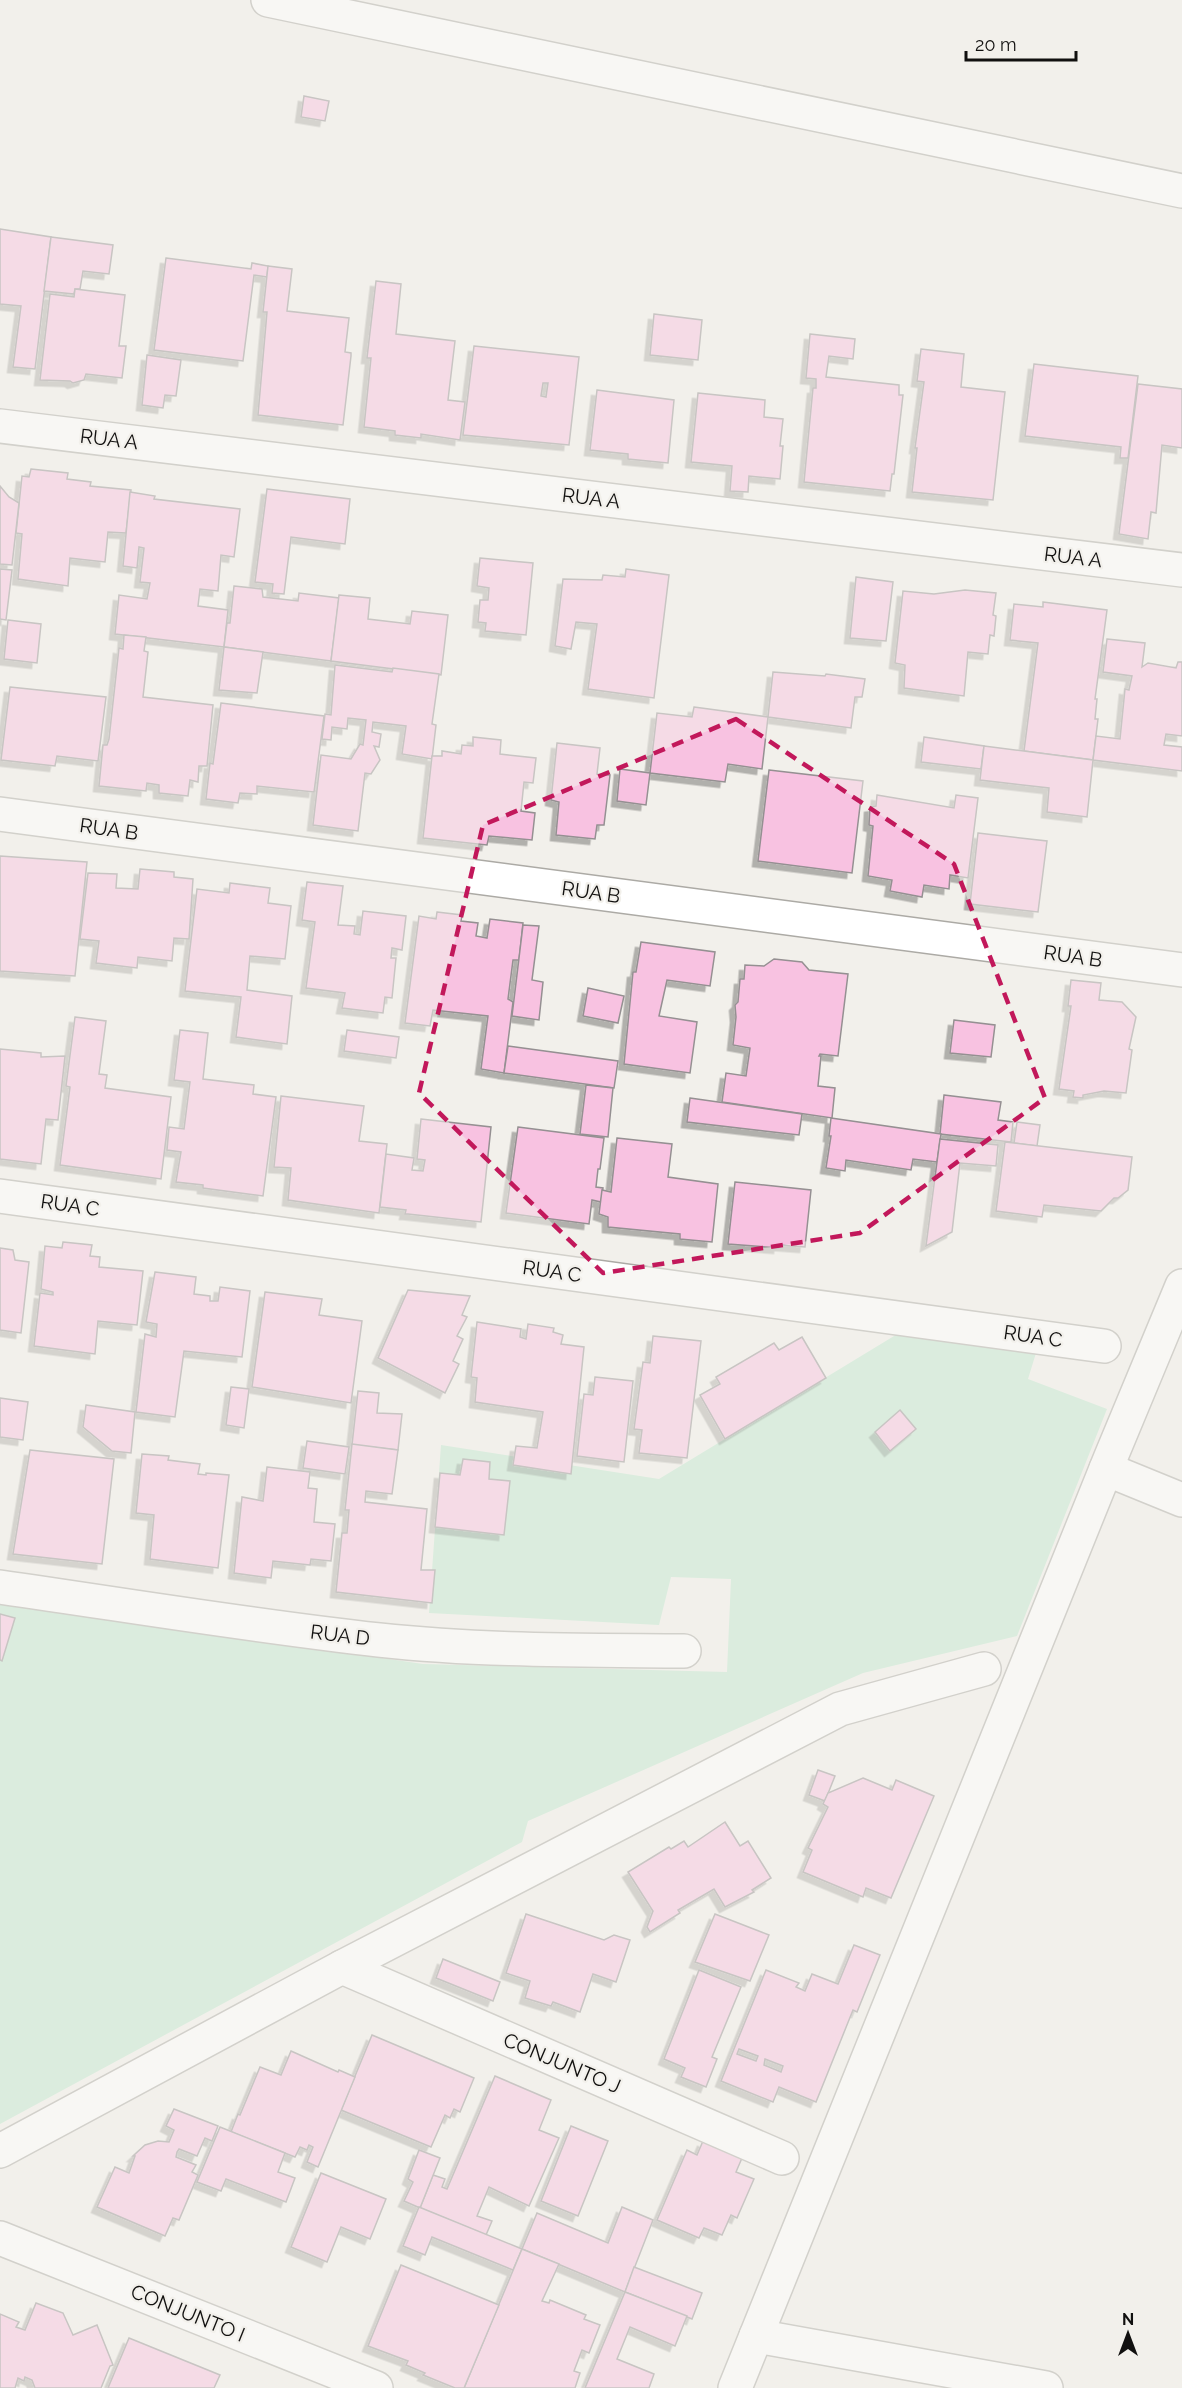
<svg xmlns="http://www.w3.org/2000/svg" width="1182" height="2388" font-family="Raleway,sans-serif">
	<defs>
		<filter id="shadow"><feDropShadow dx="-5.5" dy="5.5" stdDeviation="0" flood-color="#0004"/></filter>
	</defs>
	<rect width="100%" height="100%" fill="#f2f0eb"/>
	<polygon fill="#bee7ce" points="899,1333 1036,1353 1028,1379 1107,1409 1017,1636 863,1673 528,1821 522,1842 0,2124 0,1602 423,1664 727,1672 731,1579 671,1577 659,1625 429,1613 441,1445 659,1479"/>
	<g fill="#f8c2e1" stroke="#959092" stroke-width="1.5" fill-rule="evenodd" filter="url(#shadow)">
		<polygon points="304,96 329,101 325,121 301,117"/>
		<polygon points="0,229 51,237 35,369 13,367 21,306 0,304"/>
		<polygon points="51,237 113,245 109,274 83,271 80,289 75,289 74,294 44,291"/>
		<polygon points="166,258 251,269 252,263 268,266 267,277 254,275 243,361 154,350"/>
		<polygon points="268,266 292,269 287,311 349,318 345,352 351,353 351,356 343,425 258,415 267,312 263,312"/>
		<polygon points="376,281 401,284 396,334 455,341 448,400 465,402 460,440 421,434 421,438 395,435 395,431 364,427 371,358 367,358"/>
		<polygon points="75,289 125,295 119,346 126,346 122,378 86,374 84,380 73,383 70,381 40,380 50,294 74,297"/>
		<polygon points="654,314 702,320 698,360 650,355"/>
		<polygon points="810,334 855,339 853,359 829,356 826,377 899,385 899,395 903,395 894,474 892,474 890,491 804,482 813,388 816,388 816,379 806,378"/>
		<path d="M474,346L579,357L569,445L463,435ZM543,383H548L546,397L541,396Z"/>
		<polygon points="921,349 964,354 961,387 1005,392 993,500 912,492 917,448 915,448 924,382 917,381"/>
		<polygon points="147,355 181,360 176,396 165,395 163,408 142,405"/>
		<polygon points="1034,364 1138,376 1128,458 1120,458 1121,447 1025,436"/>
		<polygon points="1138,384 1182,389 1182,448 1162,445 1156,513 1151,512 1148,539 1119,534"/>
		<polygon points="597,390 674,400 668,463 628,459 628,454 590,450"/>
		<polygon points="698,393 765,400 764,417 783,419 780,446 783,446 780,479 749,476 748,492 730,491 732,466 691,462"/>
		<polygon points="31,469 68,473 67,479 91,482 90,486 131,490 126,533 108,532 105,562 70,558 68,586 18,579 22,534 16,533 22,476 29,477"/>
		<polygon points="0,486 9,497 19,503 12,565 0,564"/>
		<polygon points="267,489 350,499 345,544 291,537 284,594 272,593 273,584 255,582"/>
		<polygon points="130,492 155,496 154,499 240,509 234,557 221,555 218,591 200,589 198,606 228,610 224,647 115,634 119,595 147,599 150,583 140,582 144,548 139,547 137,568 123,566"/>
		<polygon points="480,558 533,563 526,635 485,631 486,623 478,622 480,600 488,600 489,588 477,586"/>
		<polygon points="0,569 12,570 6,620 0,619"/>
		<polygon points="626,569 669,575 654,698 588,689 597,624 576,622 571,649 555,646 563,579 602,580 603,575 625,577"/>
		<polygon points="856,577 893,582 886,641 850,638"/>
		<polygon points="234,586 262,589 263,597 298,601 299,593 339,598 331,661 224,647 227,623 230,623"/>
		<polygon points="965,590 996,593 993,615 996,616 994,636 990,635 988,654 968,652 964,696 904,688 905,665 895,663 903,591 934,594"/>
		<polygon points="339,595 370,598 368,619 410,624 412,611 448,615 441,675 331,661"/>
		<polygon points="1043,602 1107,610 1095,699 1097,699 1095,719 1098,719 1093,760 1024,751 1038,643 1010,640 1014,604 1043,607"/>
		<polygon points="8,620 41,624 37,663 4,659"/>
		<polygon points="124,635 146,637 144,651 148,652 143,697 213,705 207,766 199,766 198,782 190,780 188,796 159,793 159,785 147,783 146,791 99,786 103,745 107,745 109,739 119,648 123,649"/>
		<polygon points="1107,639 1145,643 1142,667 1148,663 1176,668 1178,662 1182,662 1182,736 1166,734 1164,745 1182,747 1182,771 1093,760 1096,736 1120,739 1125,689 1129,690 1132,676 1103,672"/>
		<polygon points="224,647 263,652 257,693 219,690"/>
		<polygon points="335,665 392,672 393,668 439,674 432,724 436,725 432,759 402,754 406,726 373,722 372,732 381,734 379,747 374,746 380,760 371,774 365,773 358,831 313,825 321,755 351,759 360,744 363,745 366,720 348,718 347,729 332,727 331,740 322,739 325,714 331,715"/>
		<polygon points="773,672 825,676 826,674 865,679 862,697 855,697 851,728 768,717"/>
		<polygon points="10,687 106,697 98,761 57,756 55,766 1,760"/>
		<polygon points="221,703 324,716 314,792 257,786 257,794 240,793 238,803 206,799 210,763 213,764"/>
		<polygon points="694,707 768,717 762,769 728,764 725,782 650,773 657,713 692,717"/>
		<polygon points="473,737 501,740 500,754 536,758 533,783 524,782 521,811 535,813 532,840 489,836 487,845 423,838 432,756 442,756 442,751 461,754 462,745 473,746"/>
		<polygon points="924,737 984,746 981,769 921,762"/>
		<polygon points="557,743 600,748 597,774 610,775 604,825 597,825 595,839 556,835 559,802 551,800"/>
		<polygon points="984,746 1093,760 1087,817 1047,812 1049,788 980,780"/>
		<polygon points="620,769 650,773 646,805 617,801"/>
		<polygon points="769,770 863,781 852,873 758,861"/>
		<polygon points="877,795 954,808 956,795 978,798 968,878 950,875 949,889 924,885 922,897 890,891 892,880 868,876 873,826 869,825 870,807 876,806"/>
		<polygon points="978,833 1047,841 1038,912 970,904"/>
		<polygon points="0,856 87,862 75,976 0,971"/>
		<polygon points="140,869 174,872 174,877 193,879 189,939 174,938 172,961 138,957 137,968 96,963 99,941 80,939 88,873 117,874 116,888 138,889"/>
		<polygon points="307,882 343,886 338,925 355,926 354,934 360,935 363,911 406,916 402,950 392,948 391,958 396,958 392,998 385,997 383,1013 342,1008 345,993 306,988 315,922 302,920"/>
		<polygon points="230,883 270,888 268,903 291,906 285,959 250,956 247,990 292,996 287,1044 236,1037 241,997 185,991 197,889 229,893"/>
		<polygon points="437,912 462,915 461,921 478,923 476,936 487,938 490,919 523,923 519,960 513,960 508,999 513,1002 504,1073 481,1069 488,1016 433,1010 430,1026 405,1023 419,916 436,919"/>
		<polygon points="523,925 539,926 532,980 543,982 539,1020 512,1016"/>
		<polygon points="641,942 715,952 710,986 667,980 659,1016 697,1022 690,1073 624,1064 633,972 636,972"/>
		<polygon points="774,959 802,962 809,970 848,974 838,1056 820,1054 819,1056 821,1056 818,1086 835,1088 832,1118 722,1102 726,1073 746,1076 750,1048 733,1045 736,1017 735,1005 738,1002 740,979 744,979 745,965 764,966"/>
		<polygon points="1071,980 1101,983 1099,1000 1122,1002 1136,1017 1129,1049 1132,1050 1126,1093 1104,1091 1083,1095 1083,1098 1073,1097 1074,1091 1059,1089 1071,1006 1068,1006"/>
		<polygon points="588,988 624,996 618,1023 583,1016"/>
		<polygon points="75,1017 106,1021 99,1074 107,1075 105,1088 171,1097 161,1179 60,1165 70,1087 66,1086"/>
		<polygon points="954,1020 995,1025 991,1057 950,1053"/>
		<polygon points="180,1030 208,1033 203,1079 254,1085 253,1094 276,1097 263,1196 203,1188 203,1185 176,1182 181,1152 167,1150 169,1127 184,1129 190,1082 174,1080"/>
		<polygon points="347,1030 399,1037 396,1058 344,1051"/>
		<polygon points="508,1046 618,1061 614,1088 504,1073"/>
		<polygon points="0,1049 41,1053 41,1057 65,1056 58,1120 46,1119 41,1164 0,1159"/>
		<polygon points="586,1085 613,1088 608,1137 580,1134"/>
		<polygon points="944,1095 1001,1102 998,1120 1013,1122 1011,1142 940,1134"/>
		<polygon points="281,1096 364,1106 359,1141 387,1144 379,1213 288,1200 291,1168 274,1167"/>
		<polygon points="690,1098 802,1114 799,1135 687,1122"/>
		<polygon points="831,1118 941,1134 937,1162 913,1159 911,1170 846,1160 845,1171 826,1168 831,1136 829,1136"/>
		<polygon points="421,1119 491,1127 481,1222 408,1214 405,1214 406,1210 380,1207 386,1154 414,1158 412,1170 423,1171 425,1160 417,1159"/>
		<polygon points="1017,1122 1040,1125 1037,1146 1014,1143"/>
		<polygon points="518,1127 604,1138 600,1169 598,1169 596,1187 603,1188 601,1202 592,1200 589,1224 506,1213"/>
		<polygon points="617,1138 672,1144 668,1177 718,1184 712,1242 680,1239 680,1234 608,1227 608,1217 599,1214 602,1190 611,1192"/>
		<polygon points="940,1139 998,1145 996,1166 960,1163 952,1232 926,1246"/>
		<polygon points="1005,1142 1132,1157 1128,1190 1118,1198 1114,1198 1101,1211 1044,1205 1042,1217 996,1211"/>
		<polygon points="735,1182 811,1190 805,1247 779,1245 779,1248 728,1244"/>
		<polygon points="63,1242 92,1245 90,1256 100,1257 99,1267 143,1271 137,1325 98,1321 95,1354 34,1346 40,1293 53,1295 53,1292 41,1289 45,1246 62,1248"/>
		<polygon points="0,1248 13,1250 15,1260 29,1262 21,1333 0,1330"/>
		<polygon points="155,1272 196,1277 194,1294 210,1296 210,1301 218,1301 220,1287 250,1291 242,1357 184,1351 175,1417 136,1412 145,1334 156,1337 157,1324 146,1322"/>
		<polygon points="408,1290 470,1296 462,1315 467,1317 457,1336 463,1339 453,1361 459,1364 445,1393 378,1358"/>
		<polygon points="265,1292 322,1299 319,1315 362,1321 351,1403 252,1387"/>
		<polygon points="477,1322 521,1329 520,1337 526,1339 528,1324 554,1328 553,1332 563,1335 561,1344 584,1347 571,1474 513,1465 516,1446 537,1448 543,1412 475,1402 477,1378 471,1377"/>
		<polygon points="653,1336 701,1341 687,1458 639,1453 642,1430 634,1429 643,1362 650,1363"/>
		<polygon points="802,1337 826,1378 725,1439 700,1395 720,1384 716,1377 774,1343 779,1350"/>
		<polygon points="595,1377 633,1381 624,1462 577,1456 584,1394 593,1395"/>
		<polygon points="231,1387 249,1389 244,1428 226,1425"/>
		<polygon points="358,1391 379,1393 377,1413 402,1414 398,1450 352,1445"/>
		<polygon points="0,1398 28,1402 23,1440 0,1437"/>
		<polygon points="86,1405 135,1412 131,1453 112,1451 83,1427"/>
		<polygon points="900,1410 916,1429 890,1451 875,1432"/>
		<polygon points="307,1441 349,1447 345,1474 303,1468"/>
		<polygon points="352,1444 398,1450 392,1494 366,1491 365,1502 427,1509 421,1570 435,1570 432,1603 336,1592 342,1533 347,1533 349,1510 345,1510"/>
		<polygon points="30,1450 114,1459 102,1564 13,1554"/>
		<polygon points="142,1454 169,1456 168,1460 200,1464 198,1474 206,1475 206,1473 229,1475 218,1568 150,1559 154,1515 136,1513"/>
		<polygon points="463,1459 490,1462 489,1479 510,1481 504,1535 435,1527 440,1473 460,1475"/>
		<polygon points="267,1467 310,1472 308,1488 317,1489 314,1522 335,1524 331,1561 311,1559 310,1565 273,1561 271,1578 234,1573 242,1497 263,1501"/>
		<polygon points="0,1614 15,1618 2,1661 0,1660"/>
		<polygon points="818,1770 835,1776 825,1801 809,1795"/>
		<polygon points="863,1778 892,1790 896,1780 934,1796 891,1898 866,1888 863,1897 803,1872 812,1850 808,1848 828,1807 823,1804 828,1793"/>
		<polygon points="725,1822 740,1846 748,1841 771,1878 752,1890 754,1892 725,1907 714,1889 678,1910 680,1913 650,1932 647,1927 653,1911 628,1872 669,1847 671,1849 684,1841 688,1847"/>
		<polygon points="526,1914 604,1940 614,1935 630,1940 616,1982 593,1974 580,2012 553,2002 551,2006 525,1998 530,1981 506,1973"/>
		<polygon points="715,1914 769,1935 750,1981 695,1962"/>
		<path d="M854,1945L880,1955L857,2012L853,2010L816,2102L779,2087L773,2102L721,2081L766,1970L799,1983L796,1987L805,1991L812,1974L838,1984ZM739,2049L758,2056L756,2061L737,2054ZM765,2059L783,2066L781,2072L764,2065Z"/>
		<polygon points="443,1959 500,1982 493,2001 436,1978"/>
		<polygon points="699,1970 741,1987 712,2057 717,2059 706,2087 681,2077 685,2068 664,2059"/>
		<polygon points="372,2035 474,2078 460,2112 454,2109 450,2118 445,2115 431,2147 341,2110"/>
		<polygon points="291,2051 338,2072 339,2070 355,2077 318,2167 307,2162 313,2147 309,2145 307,2150 300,2147 295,2157 231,2132 238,2114 240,2115 260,2067 281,2075"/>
		<polygon points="495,2076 551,2100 539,2130 559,2138 529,2206 489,2187 477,2216 492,2221 486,2235 420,2208 433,2175 445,2179 442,2187 447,2189"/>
		<polygon points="174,2109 218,2126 212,2141 205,2138 197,2156 179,2149 177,2152 176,2157 196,2165 192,2172 198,2175 179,2220 173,2218 165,2236 97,2207 115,2167 129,2173 135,2156 133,2156 145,2145 158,2141 169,2142 174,2130 166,2126"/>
		<polygon points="571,2126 608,2141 578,2216 541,2201"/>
		<polygon points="220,2127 285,2153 278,2172 295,2178 286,2202 226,2179 221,2191 197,2182"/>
		<polygon points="703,2141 742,2158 736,2172 754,2179 737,2218 731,2215 722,2235 704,2228 699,2238 657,2220 687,2150 697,2155"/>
		<polygon points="419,2150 440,2158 420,2208 404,2201 413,2182 408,2179"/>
		<polygon points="321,2173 386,2199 370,2239 341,2227 327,2262 291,2247"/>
		<polygon points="419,2207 522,2249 513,2270 432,2237 425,2255 403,2246"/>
		<polygon points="622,2207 653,2220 625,2292 522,2249 537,2213 608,2243"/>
		<polygon points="522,2249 559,2264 542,2301 549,2303 550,2300 586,2315 584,2319 600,2325 589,2353 582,2350 574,2371 580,2373 575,2388 464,2388"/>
		<polygon points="401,2265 499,2305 464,2388 455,2388 423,2375 425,2373 406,2365 408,2361 368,2346"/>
		<polygon points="634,2267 702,2293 692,2319 625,2292"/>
		<polygon points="625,2292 687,2316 675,2346 630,2327 617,2359 654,2374 649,2388 585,2388"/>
		<polygon points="36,2303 63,2313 73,2335 97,2325 113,2365 110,2366 101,2388 35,2388 32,2380 25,2377 24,2381 18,2378 15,2388 0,2388 0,2314 19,2322 16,2327 25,2330"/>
		<polygon points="129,2338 220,2375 214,2388 108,2388"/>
	</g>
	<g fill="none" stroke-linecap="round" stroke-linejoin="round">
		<g stroke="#acaaa5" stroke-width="36">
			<g id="minor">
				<polyline points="0,426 1182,570"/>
				<polyline points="0,814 1182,970"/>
				<polyline points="0,1196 1104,1346"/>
				<polyline points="1106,1469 1182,1500"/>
				<path d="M0,1587C126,1605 252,1626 379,1640C480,1651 582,1650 684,1651"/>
				<polyline points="342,1967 782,2158"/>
				<polyline points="0,2151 342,1967 840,1709 984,1669"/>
				<polyline points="0,2238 376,2388"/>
				<polyline points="756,2336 1046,2388"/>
				<polyline points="735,2388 1110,1459 1182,1286"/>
			</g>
		</g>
		<g stroke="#acaaa5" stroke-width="36">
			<polyline id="secondary" points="268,0 1182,191"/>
		</g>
		<use href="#minor" stroke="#fff" stroke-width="33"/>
		<use href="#secondary" stroke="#fff" stroke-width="33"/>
	</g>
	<path d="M0 0H1182V2388H0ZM736,719L954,864L1045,1098L860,1233L603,1273L419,1093L483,825Z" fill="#f2f0eb" fill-opacity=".55" fill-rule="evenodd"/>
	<path fill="none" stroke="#c2185b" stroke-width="4.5" stroke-dasharray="12 8" stroke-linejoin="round" d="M736,719L954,864L1045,1098L860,1233L603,1273L419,1093L483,825Z"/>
	<g text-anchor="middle" stroke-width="4.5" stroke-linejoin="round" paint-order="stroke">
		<g font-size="20" fill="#11100f" stroke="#f2f0eb">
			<text transform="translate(109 439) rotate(7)" y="7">RUA A</text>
			<text transform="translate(591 498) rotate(7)" y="7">RUA A</text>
			<text transform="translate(1073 557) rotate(7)" y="7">RUA A</text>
			<text transform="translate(109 829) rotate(8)" y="7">RUA B</text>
			<text transform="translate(591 892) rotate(8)" y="7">RUA B</text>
			<text transform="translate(1073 956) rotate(8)" y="7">RUA B</text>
			<text transform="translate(70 1205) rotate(8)" y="7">RUA C</text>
			<text transform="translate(552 1271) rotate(8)" y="7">RUA C</text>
			<text transform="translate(1033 1336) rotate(8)" y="7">RUA C</text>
			<text transform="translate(340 1635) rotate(7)" y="7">RUA D</text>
			<text transform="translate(562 2063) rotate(23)" y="7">CONJUNTO J</text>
			<text transform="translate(188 2313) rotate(22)" y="7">CONJUNTO I</text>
		</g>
	</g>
	<g transform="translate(1128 2334)" stroke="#f2f0eb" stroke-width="4.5" paint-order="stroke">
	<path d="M0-4.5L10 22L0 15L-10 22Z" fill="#11100f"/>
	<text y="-9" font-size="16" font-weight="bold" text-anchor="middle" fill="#11100f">N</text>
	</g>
	<path d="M966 51v9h110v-9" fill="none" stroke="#11100f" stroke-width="3"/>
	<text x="975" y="51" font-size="18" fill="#11100f" stroke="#f2f0eb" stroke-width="4.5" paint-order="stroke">20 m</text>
</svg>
